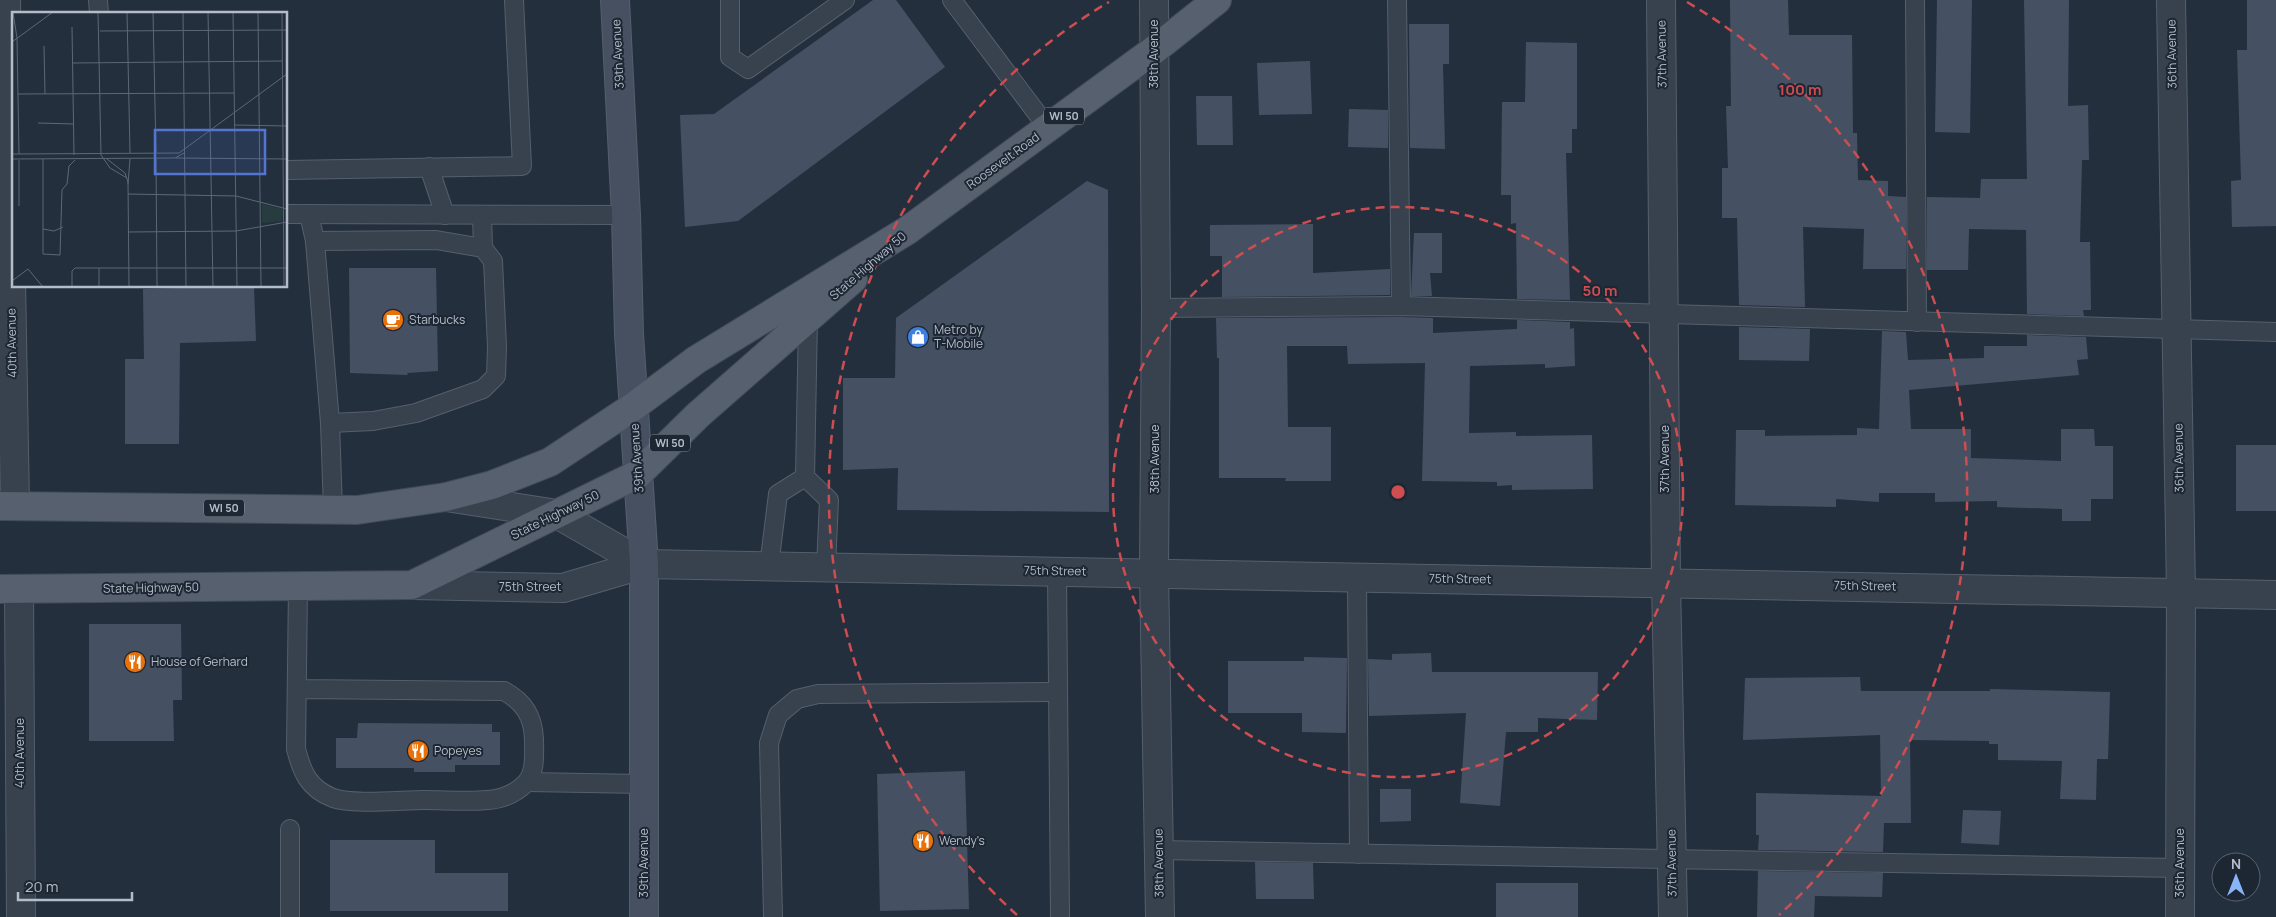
<svg xmlns="http://www.w3.org/2000/svg" width="2276" height="917" font-family="Manrope,sans-serif">
	<rect width="100%" height="100%" fill="#242f3e"/>
	<g fill="#455162">
		<polygon points="873,0 896,0 945,67 738,221 685,227 680,115 714,114"/>
		<polygon points="1730,0 1788,0 1789,35 1852,35 1853,133 1857,133 1858,180 1888,181 1888,196 1906,197 1906,269 1863,269 1864,229 1803,227 1805,307 1739,305 1737,218 1722,218 1722,168 1728,168 1726,106 1731,106"/>
		<polygon points="1937,0 1972,0 1970,133 1935,132"/>
		<polygon points="2024,0 2069,0 2068,106 2088,105 2089,160 2082,160 2080,242 2090,242 2091,310 2083,310 2084,316 2027,314 2026,230 1969,229 1968,270 1927,270 1927,197 1980,198 1981,179 2027,179"/>
		<polygon points="2247,0 2276,0 2276,226 2232,227 2231,181 2241,180 2237,50 2247,50"/>
		<polygon points="1409,24 1449,24 1449,64 1443,64 1445,149 1410,148"/>
		<polygon points="1526,42 1577,43 1577,129 1572,129 1572,153 1566,153 1570,300 1517,299 1516,223 1511,224 1511,195 1501,195 1502,102 1525,102"/>
		<polygon points="1310,61 1312,114 1259,115 1257,63"/>
		<polygon points="1196,96 1232,96 1233,145 1197,145"/>
		<polygon points="1349,109 1388,110 1388,148 1348,147"/>
		<polygon points="1087,181 1108,190 1109,512 897,510 898,468 843,470 843,378 895,378 896,318"/>
		<polygon points="1313,224 1313,273 1390,269 1390,295 1222,297 1222,256 1210,256 1210,225"/>
		<polygon points="1414,233 1442,233 1442,273 1430,273 1432,296 1411,296"/>
		<polygon points="349,268 436,268 438,371 407,373 408,375 350,373"/>
		<polygon points="254,286 256,341 180,343 179,444 125,444 125,359 144,359 143,289"/>
		<polygon points="1401,317 1433,318 1433,333 1517,329 1517,320 1570,322 1570,329 1574,328 1575,366 1545,368 1545,364 1470,366 1469,433 1516,432 1516,436 1592,435 1593,489 1512,490 1512,485 1497,486 1497,482 1422,481 1425,363 1348,364 1347,346 1287,346 1288,427 1331,427 1331,481 1285,481 1286,478 1219,478 1219,358 1217,358 1216,318"/>
		<polygon points="1739,327 1810,329 1809,361 1739,360"/>
		<polygon points="1882,331 1906,332 1908,360 1984,358 1984,346 2027,346 2027,335 2086,337 2088,359 2077,360 2079,375 1909,390 1911,429 1971,429 1971,458 2061,461 2061,429 2094,429 2095,446 2113,446 2113,499 2091,499 2091,521 2062,521 2062,509 1997,507 1997,501 1935,502 1935,493 1879,493 1879,502 1836,499 1836,507 1735,505 1736,430 1765,430 1765,436 1857,435 1857,428 1879,429"/>
		<rect x="2236" y="445" width="40" height="66"/>
		<polygon points="89,624 181,624 182,700 173,700 174,741 89,741"/>
		<polygon points="1431,653 1432,672 1598,672 1597,720 1538,718 1538,732 1506,732 1500,806 1460,803 1466,713 1369,716 1368,659 1392,660 1392,654"/>
		<polygon points="1304,657 1347,658 1346,733 1302,732 1302,713 1228,713 1228,661 1304,661"/>
		<polygon points="1860,677 1861,691 1990,691 1990,689 2110,692 2108,759 2097,759 2096,800 2060,799 2062,761 1998,760 1998,744 1989,744 1989,741 1910,740 1911,823 1884,823 1883,852 1758,850 1759,835 1756,835 1756,793 1881,796 1880,735 1743,740 1745,678"/>
		<polygon points="358,723 492,724 492,732 500,732 500,765 455,765 455,772 414,772 414,768 336,768 336,738 357,738"/>
		<polygon points="965,771 969,909 880,911 877,774"/>
		<polygon points="1380,789 1411,789 1411,821 1380,822"/>
		<polygon points="1963,810 2001,811 1999,845 1961,843"/>
		<polygon points="330,840 435,840 435,873 508,873 508,911 330,911"/>
		<polygon points="1255,862 1313,863 1314,899 1256,899"/>
		<polygon points="1758,871 1883,873 1882,897 1815,896 1814,917 1757,917"/>
		<rect x="1496" y="883" width="82" height="34"/>
	</g>
	<g fill="none" stroke-linecap="round" stroke-linejoin="round">
		<g stroke="#565f6c" stroke-width="20">
			<g id="service">
				<polyline points="98,0 99,14"/>
				<polyline points="730,0 730,57 748,69 845,0"/>
				<polyline points="952,0 1048,128"/>
				<polyline points="1397,0 1401,306"/>
				<polyline points="1915,0 1917,322"/>
				<polyline points="429,167 445,215"/>
				<polyline points="286,170 522,166 514,0"/>
				<polyline points="286,214 626,215"/>
				<polyline points="309,214 315,241 330,423 333,510"/>
				<polyline points="482,215 483,248"/>
				<polyline points="315,241 436,240 483,248 493,261 497,347 496,376 483,389 416,413 373,421 330,423"/>
				<polyline points="1156,308 1401,306 2276,332"/>
				<polyline points="805,477 808,318"/>
				<polyline points="769,566 778,494 805,477 829,500 826,567"/>
				<polyline points="1057,571 1060,917"/>
				<polyline points="1357,577 1359,854"/>
				<path d="M297,689L504,691C524,702 533,716 534,739C534,753 536,772 526,783C516,793 502,799 488,800C467,802 445,800 424,800C401,800 353,805 333,798C308,788 302,772 296,749L298,586"/>
				<polyline points="527,782 644,784"/>
				<polyline points="290,829 290,917"/>
				<polyline points="1159,850 2179,868"/>
				<polyline points="773,917 769,743 778,715 797,699 818,694 1057,692"/>
			</g>
		</g>
		<g stroke="#565f6c" stroke-width="30">
			<g id="minor">
				<polyline points="6,0 15,505"/>
				<polyline points="1154,0 1156,308 1154,573 1160,917"/>
				<polyline points="1661,0 1666,583 1673,917"/>
				<polyline points="2171,0 2181,592 2180,917"/>
				<polyline points="19,589 21,917"/>
			</g>
		</g>
		<g stroke="#565f6c" stroke-width="30">
			<g id="tertiary">
				<polyline points="446,497 557,514 644,564"/>
				<polyline points="412,585 563,588 644,564 2276,595"/>
			</g>
		</g>
		<g stroke="#565f6c" stroke-width="30">
			<polyline id="secondary" points="615,0 626,215 629,334 644,564 644,917"/>
		</g>
		<g stroke="#414a57" stroke-width="30">
			<g id="primary">
				<polyline points="0,506 357,510 446,497 492,485 550,462 633,407 696,360 908,230 1154,50 1217,0"/>
				<polyline points="0,589 412,585 638,474 698,415 853,279"/>
			</g>
		</g>
		<use href="#service" stroke="#38414e" stroke-width="18"/>
		<use href="#minor" stroke="#38414e" stroke-width="28"/>
		<use href="#tertiary" stroke="#38414e" stroke-width="28"/>
		<use href="#secondary" stroke="#465061" stroke-width="28"/>
		<use href="#primary" stroke="#56606e" stroke-width="28"/>
	</g>
	<g fill="none" stroke="#ce4d50" stroke-width="2.5" stroke-dasharray="9 6">
		<circle cx="1398" cy="492" r="285"/>
		<path d="M1017 915A569 569 0 0 1 1109 2M1687 2A569 569 0 0 1 1779 915"/>
	</g>
	<defs>
		<g id="cafe-disc" transform="scale(1.125)"><circle r="9.5" fill="#e8710a" stroke="#1d2633"/><path d="M-5.5-4.5H6V0H3Q3 3.5 0 3.5H-2.5Q-5.5 3.5-5.5 0ZM3-3.2v2h1.7v-2ZM-6 4.5H4V6H-6Z" fill="#fff"/></g>
		<g id="shop-disc" transform="scale(1.125)"><circle r="9.5" fill="#3f7fe0" stroke="#1d2633"/><path d="M-5-2.5h2.3a2.7 3.5 0 0 1 5.4 0H5L5.5 6h-11ZM-1.5-2.5h3a1.5 2.3 0 0 0-3 0Z" fill="#fff"/></g>
		<g id="restaurant-disc" transform="scale(1.125)"><circle r="9.5" fill="#e8710a" stroke="#1d2633"/><path d="M-5-6h1v4h1v-4h1v4h1v-4h1v5L-1.5 .5V6h-2V.5L-5-1ZM5-6V6H3V1.5H1.5Q1.5-4 5-6Z" fill="#fff"/></g>
	</defs>
	<g fill-rule="evenodd">
		<use href="#cafe-disc" x="393" y="320"/>
		<use href="#shop-disc" x="918" y="337"/>
		<use href="#restaurant-disc" x="135" y="662"/>
		<use href="#restaurant-disc" x="418" y="751"/>
		<use href="#restaurant-disc" x="923" y="841"/>
	</g>
	<g text-anchor="middle" stroke-width="4" stroke-linejoin="round" paint-order="stroke">
		<g fill="#1d2633" stroke="#878f9c" stroke-width="1">
			<rect x="1044" y="107.5" width="40" height="17" rx="4"/>
			<rect x="650" y="434.5" width="40" height="17" rx="4"/>
			<rect x="204" y="499.5" width="40" height="17" rx="4"/>
		</g>
		<g font-size="11" font-weight="bold" fill="#b4bcc9">
			<text x="1064" y="120">WI 50</text>
			<text x="670" y="447">WI 50</text>
			<text x="224" y="512">WI 50</text>
		</g>
		<g font-size="12" fill="#b4bcc9" stroke="#1d2633">
			<text transform="translate(618 54) rotate(-93)" y="4">39th Avenue</text>
			<text transform="translate(1154 54) rotate(-90)" y="4">38th Avenue</text>
			<text transform="translate(1662 54) rotate(-91)" y="4">37th Avenue</text>
			<text transform="translate(2172 54) rotate(-91)" y="4">36th Avenue</text>
			<text transform="translate(1003 161) rotate(-36)" y="4">Roosevelt Road</text>
			<text transform="translate(868 266) rotate(-41)" y="4">State Highway 50</text>
			<text transform="translate(12 343) rotate(-91)" y="4">40th Avenue</text>
			<text transform="translate(637 458) rotate(-94)" y="4">39th Avenue</text>
			<text transform="translate(2179 458) rotate(-91)" y="4">36th Avenue</text>
			<text transform="translate(1155 459) rotate(-90)" y="4">38th Avenue</text>
			<text transform="translate(1665 459) rotate(-90)" y="4">37th Avenue</text>
			<text transform="translate(555 515) rotate(-26)" y="4">State Highway 50</text>
			<text transform="translate(1055 571) rotate(1)" y="4">75th Street</text>
			<text transform="translate(1460 579) rotate(1)" y="4">75th Street</text>
			<text transform="translate(1865 586) rotate(1)" y="4">75th Street</text>
			<text x="530" y="591">75th Street</text>
			<text transform="translate(151 588) rotate(-1)" y="4">State Highway 50</text>
			<text transform="translate(20 753) rotate(-90)" y="4">40th Avenue</text>
			<text transform="translate(644 863) rotate(-90)" y="4">39th Avenue</text>
			<text transform="translate(1159 863) rotate(-91)" y="4">38th Avenue</text>
			<text transform="translate(1672 863) rotate(-91)" y="4">37th Avenue</text>
			<text transform="translate(2180 863) rotate(-90)" y="4">36th Avenue</text>
		</g>
		<g font-size="12" fill="#b4bcc9" stroke="#1d2633" text-anchor="start">
			<text x="409" y="324">Starbucks</text>
			<text x="934" y="334">Metro by<tspan x="934" dy="14">T-Mobile</tspan></text>
			<text x="151" y="666">House of Gerhard</text>
			<text x="434" y="755">Popeyes</text>
			<text x="939" y="845">Wendy's</text>
		</g>
	</g>
	<g transform="translate(12 12)">
		<rect width="275" height="275" fill="#242f3e"/>
		<path d="M250,192L271,197L270,209L250,211Z" fill="#263c3f"/>
		<path fill="none" stroke="#5e6776" stroke-width="1" d="M1,0L5,26L7,142M86,0L89,143L98,156L115,166M115,0L118,141M141,0L144,140M171,0L174,275M196,0L201,275M221,0L225,275M246,0L249,275M270,0L272,275M60,15L62,143M88,19L275,18M0,30L41,0M32,34L33,82M61,51L271,49M6,82L222,81M26,111L62,112M223,113L275,114M0,142L167,141L275,62M144,146L145,275M164,146L275,147M0,147L163,146L172,141M31,147V242L48,243L50,178L55,172L57,154L63,148M95,147L113,161L116,170L117,275M7,148V194M116,172L118,147M116,182L224,184L275,197M31,217L42,219L51,215M116,220L224,219L275,210M87,256V275M0,269L16,257L31,275M60,275V259L63,256H275"/>
		<path fill="#5274d3" fill-opacity="0.15" stroke="#5274d3" stroke-width="2.5" d="M143,118H253V162H143Z"/>
		<rect width="275" height="275" fill="none" stroke="#b4bcc9" stroke-width="2.5"/>
	</g>
	<circle cx="1398" cy="492" r="8" fill="#ce4d50" stroke="#1d2633" stroke-width="2.5"/>
	<g font-size="15" text-anchor="middle" font-weight="bold" fill="#ce4d50" stroke="#1d2633" stroke-width="4" stroke-linejoin="round" paint-order="stroke">
		<text x="1800" y="95">100 m</text>
		<text x="1600" y="296">50 m</text>
	</g>
	<g transform="translate(2236 877)"><circle r="24" fill="#1d2633" stroke="#59626f"/>
	<path d="M0-4L9 19L0 12L-9 19Z" fill="#8ab4f8"/>
	<text y="-8" font-size="14" font-weight="bold" text-anchor="middle" fill="#b4bcc9">N</text>
	</g>
	<path d="M18 892v8h114v-8" fill="none" stroke="#b4bcc9" stroke-width="2.5"/>
	<text x="25" y="892" font-size="15" fill="#b4bcc9" stroke="#1d2633" stroke-width="4" paint-order="stroke">20 m</text>
</svg>
